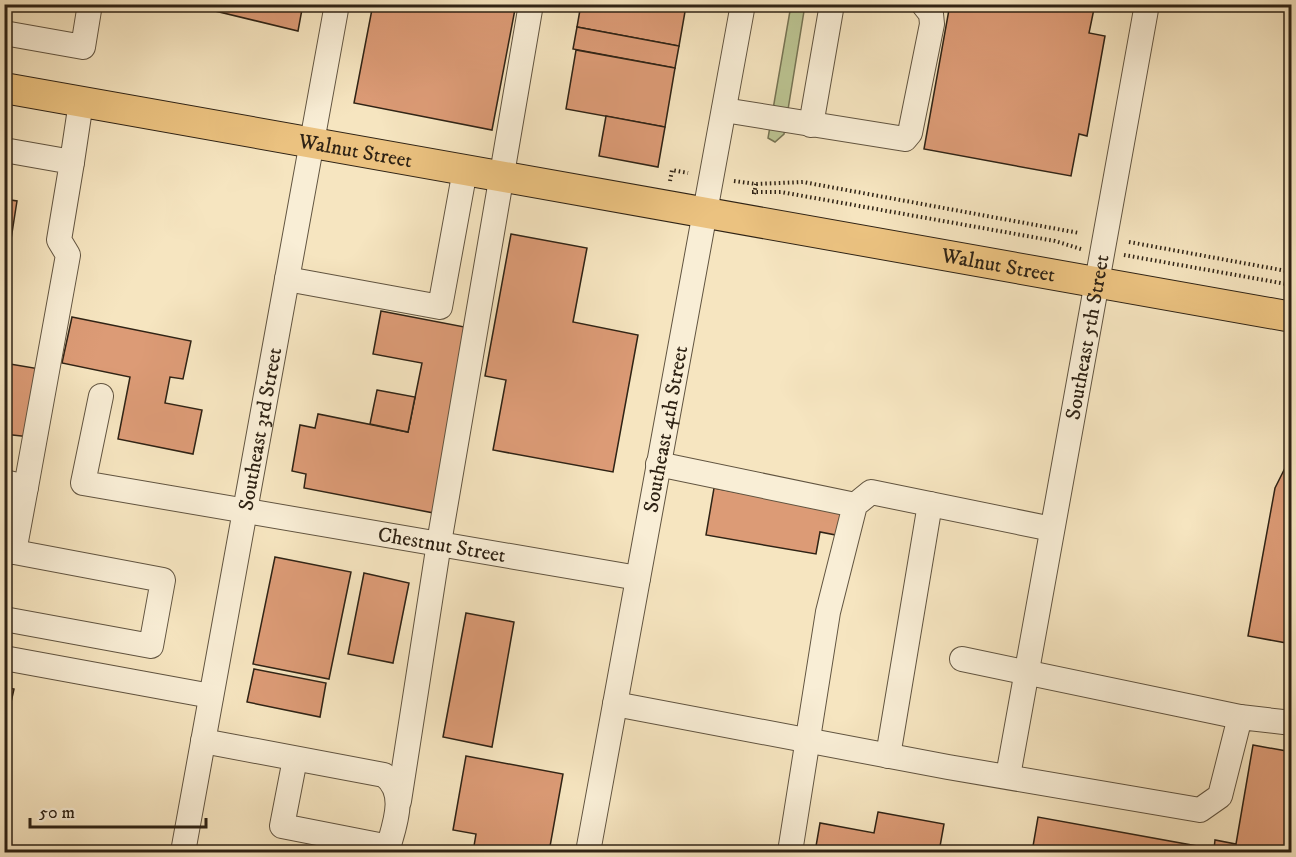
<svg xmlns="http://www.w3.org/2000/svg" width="1296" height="857" font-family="'IM FELL DW Pica',serif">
	<rect width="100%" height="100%" fill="#f6e5c0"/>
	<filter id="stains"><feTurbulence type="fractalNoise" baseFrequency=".00333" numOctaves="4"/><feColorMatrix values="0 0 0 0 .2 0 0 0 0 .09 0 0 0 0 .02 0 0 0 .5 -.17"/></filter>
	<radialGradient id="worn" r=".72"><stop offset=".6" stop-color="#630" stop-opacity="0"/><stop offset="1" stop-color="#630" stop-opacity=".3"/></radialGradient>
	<polygon fill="#bcc593" stroke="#767454" stroke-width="1.5" points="791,5 805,5 784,134 775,142 768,138"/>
	<g fill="#dc9b76" stroke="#2f2315" stroke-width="1.5">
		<polygon points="186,4 303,4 298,31"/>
		<polygon points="373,4 516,4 492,130 354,103"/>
		<polygon points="581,4 686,6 679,46 577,27"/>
		<polygon points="950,4 1095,4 1089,33 1105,36 1087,136 1079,134 1071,176 924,149"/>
		<polygon points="577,27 679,46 675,68 573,49"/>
		<polygon points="576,50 675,68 665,127 566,109"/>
		<polygon points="606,116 665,127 658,167 599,156"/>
		<polygon points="4,199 17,201 4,284"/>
		<polygon points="511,234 587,248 573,322 638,335 613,472 493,450 506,380 485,376"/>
		<polygon points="381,311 475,329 439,514 304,488 306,474 292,471 300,425 315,428 318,414 408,432 422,363 373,354"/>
		<polygon points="72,317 191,341 183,379 170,377 165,403 202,410 193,454 118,439 130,377 62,363"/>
		<polygon points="4,363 40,369 30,437 4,434"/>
		<polygon points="377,390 415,397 408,432 370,424"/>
		<polygon points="1292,454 1292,644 1248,636 1275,488"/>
		<polygon points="714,488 845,512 841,536 820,532 816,554 706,535"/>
		<polygon points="275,557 351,572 329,679 253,664"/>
		<polygon points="364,573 409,583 393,663 348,654"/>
		<polygon points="466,613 514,622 492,747 443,737"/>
		<polygon points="254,669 326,683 320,717 247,702"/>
		<polygon points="4,687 14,689 9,711 4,710"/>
		<polygon points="1253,745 1292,752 1292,852 1032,852 1038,817 1214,849 1215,840 1236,844"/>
		<polygon points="466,756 563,774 549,852 473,852 476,834 453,830"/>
		<polygon points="878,812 944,824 939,852 815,852 820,823 874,833"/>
	</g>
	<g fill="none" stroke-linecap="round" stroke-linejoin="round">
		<g stroke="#615440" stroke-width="26">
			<g id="minor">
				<polyline points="4,33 83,47 90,4"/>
				<polyline points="724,110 905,139 910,133 932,24 931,14 923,4"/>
				<polyline points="811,125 832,4"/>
				<polyline points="4,150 72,162 59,240 68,255 26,487"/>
				<polyline points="72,162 81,102"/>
				<polyline points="287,279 440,307 465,170"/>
				<path id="s1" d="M101,396L83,483L638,578"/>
				<polyline points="658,464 855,505"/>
				<polyline points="4,482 26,487 14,552"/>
				<polyline points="4,550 163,580 151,646 4,619"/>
				<polyline points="4,658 211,696"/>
				<polyline points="962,659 1240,717"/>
				<polyline points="615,704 948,767 1200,810 1220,796 1240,717 1292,723"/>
				<path d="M203,741L384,775C409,793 393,828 387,852"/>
				<polyline points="888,756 930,504"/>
				<polyline points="295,759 282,826 389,847"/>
				<path id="s2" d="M1008,776L1147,4"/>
				<polyline points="399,801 439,543 531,4"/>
				<path id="s3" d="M183,852L337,4"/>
				<path id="s4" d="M588,852L743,4"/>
				<polyline points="790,852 828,612 855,505 871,492 1052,529"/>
			</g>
		</g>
		<g stroke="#2f2315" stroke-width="32">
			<g id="major">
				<path id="s5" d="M4,88L1292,317"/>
			</g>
		</g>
		<g stroke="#2f2315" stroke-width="4" stroke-dasharray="1.5 3" stroke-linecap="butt">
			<polyline points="670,181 672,170 688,173"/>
			<polyline points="734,181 756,184 803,182 1079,233"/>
			<polyline points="752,192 781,192 1055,241 1081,249"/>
			<polyline points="754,194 756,184"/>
			<polyline points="1129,242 1292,272"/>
			<polyline points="1124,255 1292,285"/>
		</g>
		<use href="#minor" stroke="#f9eed6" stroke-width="24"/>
		<use href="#major" stroke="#ebc280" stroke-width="30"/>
	</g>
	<g text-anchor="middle" stroke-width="6" stroke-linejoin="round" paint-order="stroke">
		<g font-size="21" fill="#2f2315" stroke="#f9eed6">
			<text dy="7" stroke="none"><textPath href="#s5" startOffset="357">Walnut Street</textPath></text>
			<text dy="7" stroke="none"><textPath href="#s5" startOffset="1010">Walnut Street</textPath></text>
			<text dy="7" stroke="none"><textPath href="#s2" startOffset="446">Southeast 5th Street</textPath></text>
			<text dy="7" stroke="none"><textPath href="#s3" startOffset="430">Southeast 3rd Street</textPath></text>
			<text dy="7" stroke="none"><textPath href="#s4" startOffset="430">Southeast 4th Street</textPath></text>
			<text dy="7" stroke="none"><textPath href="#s1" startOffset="453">Chestnut Street</textPath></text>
		</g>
	</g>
	<rect width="1296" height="857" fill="none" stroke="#f6e5c0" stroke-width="24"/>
	<rect x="6" y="6" width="1284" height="845" fill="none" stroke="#2f2315" stroke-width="3"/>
	<rect x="12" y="12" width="1272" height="833" fill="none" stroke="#2f2315" stroke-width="1.5"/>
	<path d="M30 818v9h176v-9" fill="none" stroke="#2f2315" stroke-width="3"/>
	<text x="39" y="818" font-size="18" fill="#2f2315" stroke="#f9eed6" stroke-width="4.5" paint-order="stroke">50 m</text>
	<rect width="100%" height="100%" filter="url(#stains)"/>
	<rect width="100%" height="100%" fill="url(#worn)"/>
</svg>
